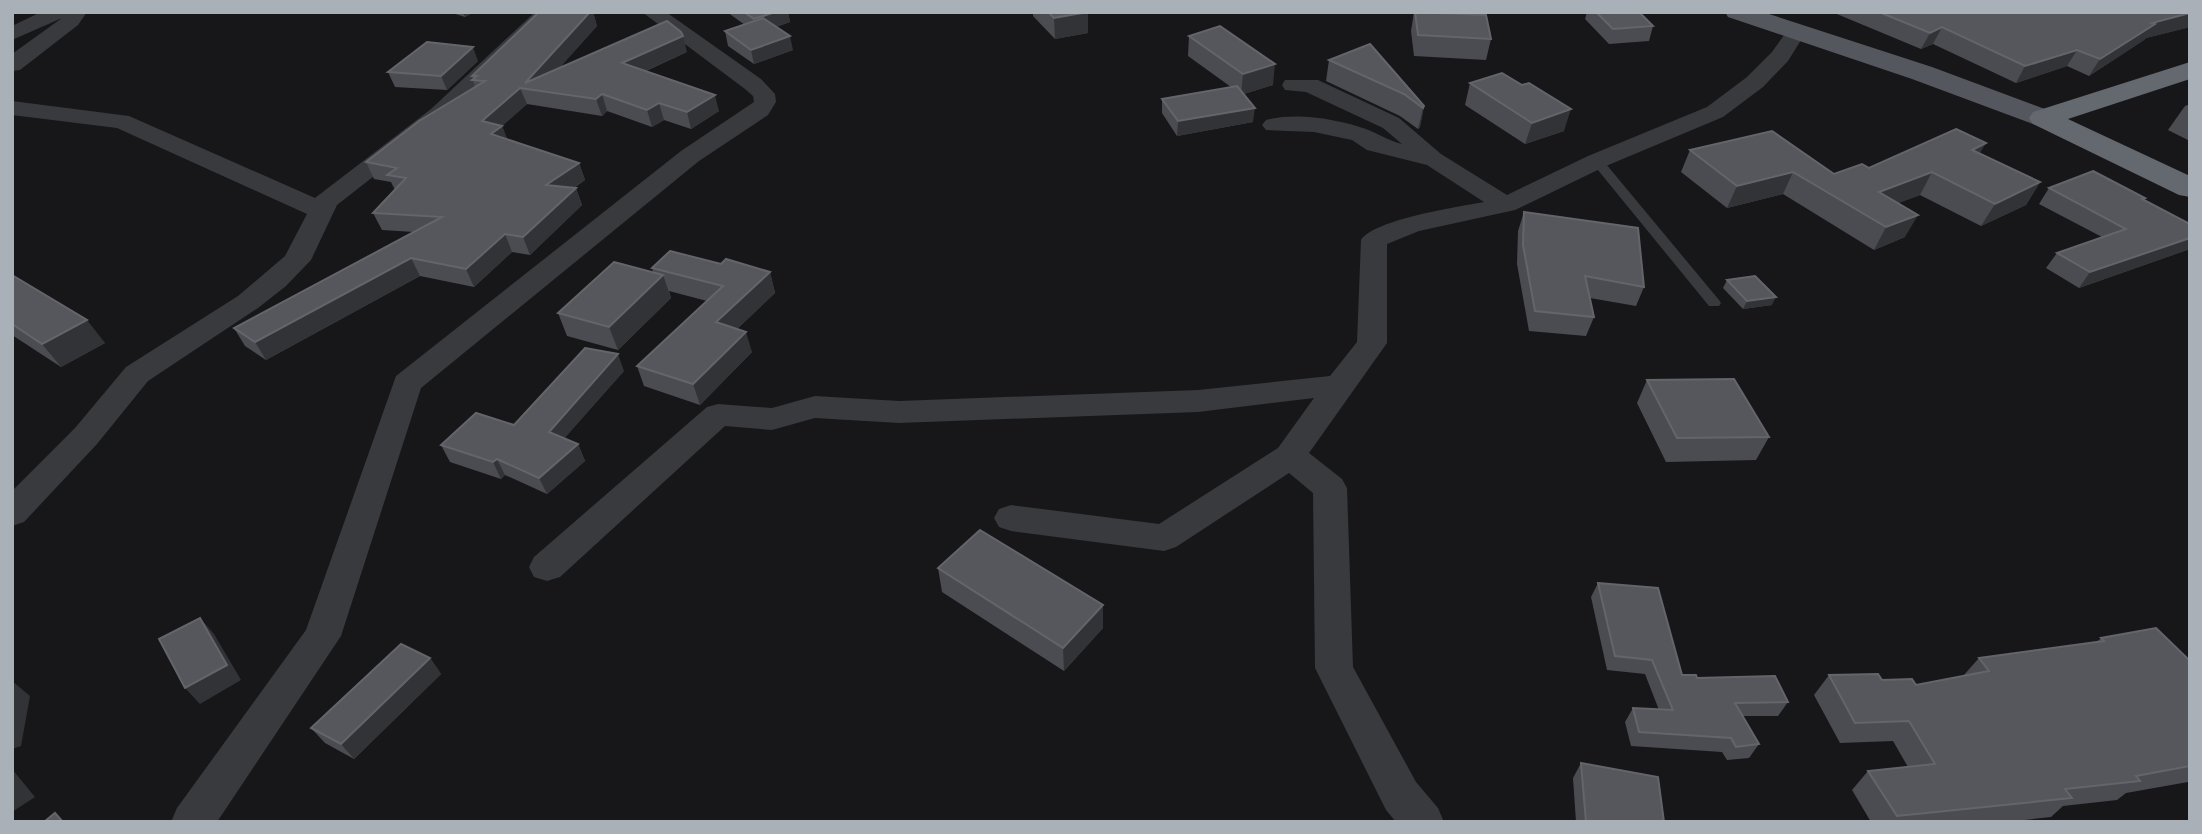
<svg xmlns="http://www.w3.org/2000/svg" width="2202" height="834" font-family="Quicksand,sans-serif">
	<rect width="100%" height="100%" fill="#171719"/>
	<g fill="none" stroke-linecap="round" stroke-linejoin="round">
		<polygon fill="#383a3e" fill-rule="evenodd" points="1597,157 1601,158 1719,300 1721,303 1719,306 1709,306 1593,164 1593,158"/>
		<g fill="#383a3e" fill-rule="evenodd">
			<polygon points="41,12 87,12 78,25 20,70 12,71 12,54 62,18 12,40 12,26"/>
			<polygon points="535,12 557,12 447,119 337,205 311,260 286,286 258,308 148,381 97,444 24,522 12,526 12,491 75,428 126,367 238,296 285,256 307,214 117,128 12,115 12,101 129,116 315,198 431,109"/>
			<polygon points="642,12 666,12 761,79 775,94 776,102 768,115 699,161 421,388 341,636 217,822 171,822 177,808 306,630 396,376 681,151 754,102 753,96 745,89"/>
			<path d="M1796,26L1803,28L1806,32L1788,61L1763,87L1723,117L1606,166L1515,210L1419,231L1387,244V343L1309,453L1342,479L1347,488L1353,667L1416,782L1438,808L1444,822H1396L1386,810L1315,668L1313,493L1289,473L1176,547L1164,551L1011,531L999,527L994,518L999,509L1011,505L1159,524L1278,448L1314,398L1198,412L899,423L815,418L772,430L725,426L560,577L547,581L534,577L529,567L534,557L707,407L718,404L772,408L815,396L899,401L1198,390L1330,376L1357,342L1361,240C1375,219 1458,207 1484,202L1427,165L1367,150L1352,140L1314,132L1266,130L1262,125L1266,120C1296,112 1337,119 1366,129C1379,134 1389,141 1402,144L1383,128L1306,92L1285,90L1282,85L1285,80H1318L1399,118L1441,154L1507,195L1588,156L1707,107L1747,77L1772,52L1789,28Z"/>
		</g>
		<polygon fill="#54575d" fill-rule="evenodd" points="1725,12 1763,12 1932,67 2053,112 2057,118 2053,124 2043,127 2033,124 1912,79 1728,17"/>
		<polygon fill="#64686f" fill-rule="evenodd" points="2190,62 2190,79 2068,119 2190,176 2190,197 2179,195 2033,124 2029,118 2033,112"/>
	</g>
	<g fill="#4b4c51">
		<polygon points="449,12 474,12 465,17"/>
		<polygon points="539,12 593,12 597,26 559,68 687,52 646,71 719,111 691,129 664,120 652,127 607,111 602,116 527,104 502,126 507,139 579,163 585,180 574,188 576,188 582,205 530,255 512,252 474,287 420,276 266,360 245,346 234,328 414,232 382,230 373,213 395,190 391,182 374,179 366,162 475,87 472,76"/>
		<polygon points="727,12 788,12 790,22 776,27 793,50 754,64 728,46 725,31 745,25"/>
		<polygon points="1033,12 1088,12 1088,33 1055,39 1033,16"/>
		<polygon points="1414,12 1491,39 1486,60 1414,56 1411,31"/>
		<polygon points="1587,12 1639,12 1653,26 1649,41 1609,44 1585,19"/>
		<polygon points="1832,12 2190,12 2190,27 2146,38 2144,40 2089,76 2067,66 2016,83 1933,44 1921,49"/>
		<polygon points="1189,36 1273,85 1244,94 1253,122 1177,136 1162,113 1162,99 1231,87 1188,56"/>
		<polygon points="1370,44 1424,106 1420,127 1418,129 1400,116 1326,81 1329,60"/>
		<polygon points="478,61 447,90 395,87 388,72"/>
		<polygon points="1470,83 1564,131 1525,144 1465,105"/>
		<polygon points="2190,104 2190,141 2168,130 2185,106"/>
		<polygon points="1690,150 1834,174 1980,153 2040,182 2026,205 1981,226 1920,195 1898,203 1905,237 1874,250 1783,194 1727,208 1681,172"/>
		<polygon points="2049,188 2144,200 2190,224 2190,249 2079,288 2046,268 2057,253 2102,237 2039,204"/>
		<polygon points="1524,212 1644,287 1636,306 1590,298 1594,317 1586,336 1529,331 1517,264 1518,231"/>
		<polygon points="721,264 770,272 775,293 737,329 752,352 700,405 644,386 637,366 707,301 669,291 671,298 618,350 567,336 558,313 653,272 652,268"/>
		<polygon points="12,275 105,343 61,367 12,335"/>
		<polygon points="1727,280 1772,305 1743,309 1723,288"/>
		<polygon points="624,371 564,438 578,444 585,461 547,494 505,475 501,479 450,462 441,445 514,425"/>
		<polygon points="1647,380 1769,437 1756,460 1666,462 1637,403"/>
		<polygon points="938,568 1103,628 1064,671 942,592"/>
		<polygon points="1598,583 1682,675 1697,678 1788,702 1778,716 1743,716 1759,744 1749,758 1727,760 1722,752 1631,746 1625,722 1633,708 1659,710 1645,674 1607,670 1591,597"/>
		<polygon points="2101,638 2190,661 2190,780 2188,782 2126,793 2117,800 2063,806 2051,817 2006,822 1871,822 1852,790 1868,771 1908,767 1893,741 1840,743 1814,695 1829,675 1882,680 1916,685 1963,676 1979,658 2097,642"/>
		<polygon points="430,658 441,674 354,759 325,743 311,728"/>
		<polygon points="1581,763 1664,822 1576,822 1573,778"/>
	</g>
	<g fill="#323336">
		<polygon points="463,12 474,12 465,17"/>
		<polygon points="590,12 593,12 597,26 539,91 525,83"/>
		<polygon points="775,12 788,12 790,22 757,33 754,19"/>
		<polygon points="1088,12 1088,33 1055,39 1054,18"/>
		<polygon points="2190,13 2190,27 2146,38 2144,40 2089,76 2100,59 2152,23"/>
		<polygon points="1942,27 1933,44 1921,49 1930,33"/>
		<polygon points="683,36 687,52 627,79 622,63"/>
		<polygon points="790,36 793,50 754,64 751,50"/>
		<polygon points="473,47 478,61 447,90 441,76"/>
		<polygon points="2077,50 2067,66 2016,83 2025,66"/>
		<polygon points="1275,64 1273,85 1241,95 1243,74"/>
		<polygon points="520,88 527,104 500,128 502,126 509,143 498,151 482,121"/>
		<polygon points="602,94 607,111 602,116 596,99"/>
		<polygon points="715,95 719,111 691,129 687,112"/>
		<polygon points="659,103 664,120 652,127 647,110"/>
		<polygon points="1424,106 1420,127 1418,129 1423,108"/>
		<polygon points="1255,108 1253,122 1177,136 1178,121"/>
		<polygon points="1571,109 1564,131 1525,144 1532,123"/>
		<polygon points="1986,143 1973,165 1972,150"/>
		<polygon points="579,163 585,180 552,202 546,185"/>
		<polygon points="1793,172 1783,194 1727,208 1737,186"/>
		<polygon points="1932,172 1920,195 1867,215 1879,192"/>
		<polygon points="2040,182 2026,205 1981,226 1995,204"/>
		<polygon points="576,188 582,205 530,255 523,237"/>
		<polygon points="1918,215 1905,237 1874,250 1886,227"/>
		<polygon points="505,234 512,252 474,287 466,269"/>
		<polygon points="2190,238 2190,249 2079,288 2090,272"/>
		<polygon points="411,258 420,276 266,360 255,342"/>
		<polygon points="770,272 775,293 722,343 716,322"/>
		<polygon points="663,275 671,298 618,350 609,327"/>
		<polygon points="1776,297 1772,305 1743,309 1747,301"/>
		<polygon points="87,320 105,343 61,367 42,344"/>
		<polygon points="746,332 752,352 700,405 693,384"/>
		<polygon points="618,354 624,371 556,448 549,432"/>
		<polygon points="578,444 585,461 547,494 539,478"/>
		<polygon points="497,459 505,475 501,479 493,462"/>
		<polygon points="1103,605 1103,628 1064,671 1063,648"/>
		<polygon points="200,618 214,634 241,680 200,704 185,688"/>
		<polygon points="430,658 441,674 354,759 341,744"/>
		<polygon points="12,681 30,696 21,746 12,749"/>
		<polygon points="12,769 35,797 12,812"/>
	</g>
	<g fill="#55575c" stroke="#63656a" stroke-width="2">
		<polygon points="539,12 590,12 525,83 667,21 681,32 683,36 622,63 715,95 687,112 659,103 647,110 602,94 596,99 520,88 482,121 502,126 491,134 579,163 546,185 576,188 523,237 505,234 466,269 411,258 255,342 234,328 442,217 373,213 406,178 387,175 397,168 366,162 419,121 485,81 472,80 477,76 472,76"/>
		<polygon points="744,12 775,12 754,19"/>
		<polygon points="1048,12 1088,12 1054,18"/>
		<polygon points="1415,12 1486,15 1491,39 1418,35"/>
		<polygon points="1596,12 1639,12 1653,26 1613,29"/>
		<polygon points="1879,12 2190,12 2190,13 2152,23 2155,24 2100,59 2077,50 2025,66 1942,27 1930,33"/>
		<polygon points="763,18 790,36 751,50 725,31"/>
		<polygon points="1220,26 1275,64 1243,74 1189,36"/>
		<polygon points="427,42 473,47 441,76 388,72"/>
		<polygon points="1370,44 1424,106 1423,108 1404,94 1329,60"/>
		<polygon points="1502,73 1522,85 1529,83 1571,109 1532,123 1470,83"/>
		<polygon points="1237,86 1255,108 1178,121 1162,99"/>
		<polygon points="1956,129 1986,143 1972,150 2040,182 1995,204 1932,172 1879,192 1918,215 1886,227 1793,172 1737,186 1690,150 1772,131 1834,174 1862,164 1869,168"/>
		<polygon points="2093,171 2145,198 2142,199 2190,224 2190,238 2090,272 2057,253 2126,229 2049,188"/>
		<polygon points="1524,212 1638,228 1644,287 1585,276 1594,317 1535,311 1523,245"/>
		<polygon points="670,251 721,264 726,259 770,272 716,322 746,332 693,384 637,366 723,286 652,268"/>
		<polygon points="614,262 663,275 609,327 558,313"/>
		<polygon points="12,275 87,320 42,344 12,324"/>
		<polygon points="1755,276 1776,297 1747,301 1727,280"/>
		<polygon points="585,348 618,354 549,432 578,444 539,478 497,459 493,462 441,445 476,413 514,425"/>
		<polygon points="1734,379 1769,437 1677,438 1647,380"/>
		<polygon points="980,530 1103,605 1063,648 938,568"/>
		<polygon points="1598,583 1658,588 1682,675 1696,675 1697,678 1775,676 1788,702 1735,703 1759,744 1736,747 1731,738 1639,732 1633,708 1673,710 1652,660 1615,656"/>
		<polygon points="200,618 227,665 185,688 159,639"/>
		<polygon points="2156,628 2190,661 2190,766 2136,776 2140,781 2065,789 2072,798 1897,816 1868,771 1935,764 1909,721 1855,723 1829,675 1878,674 1882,680 1912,679 1916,685 1989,671 1979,658 2104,641 2101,638"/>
		<polygon points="401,644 430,658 341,744 311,728"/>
		<polygon points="1581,763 1658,777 1664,822 1586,822"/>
		<polygon points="55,813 63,822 44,822"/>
	</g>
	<rect width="2202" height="834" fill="none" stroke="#aab0b8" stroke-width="28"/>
</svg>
